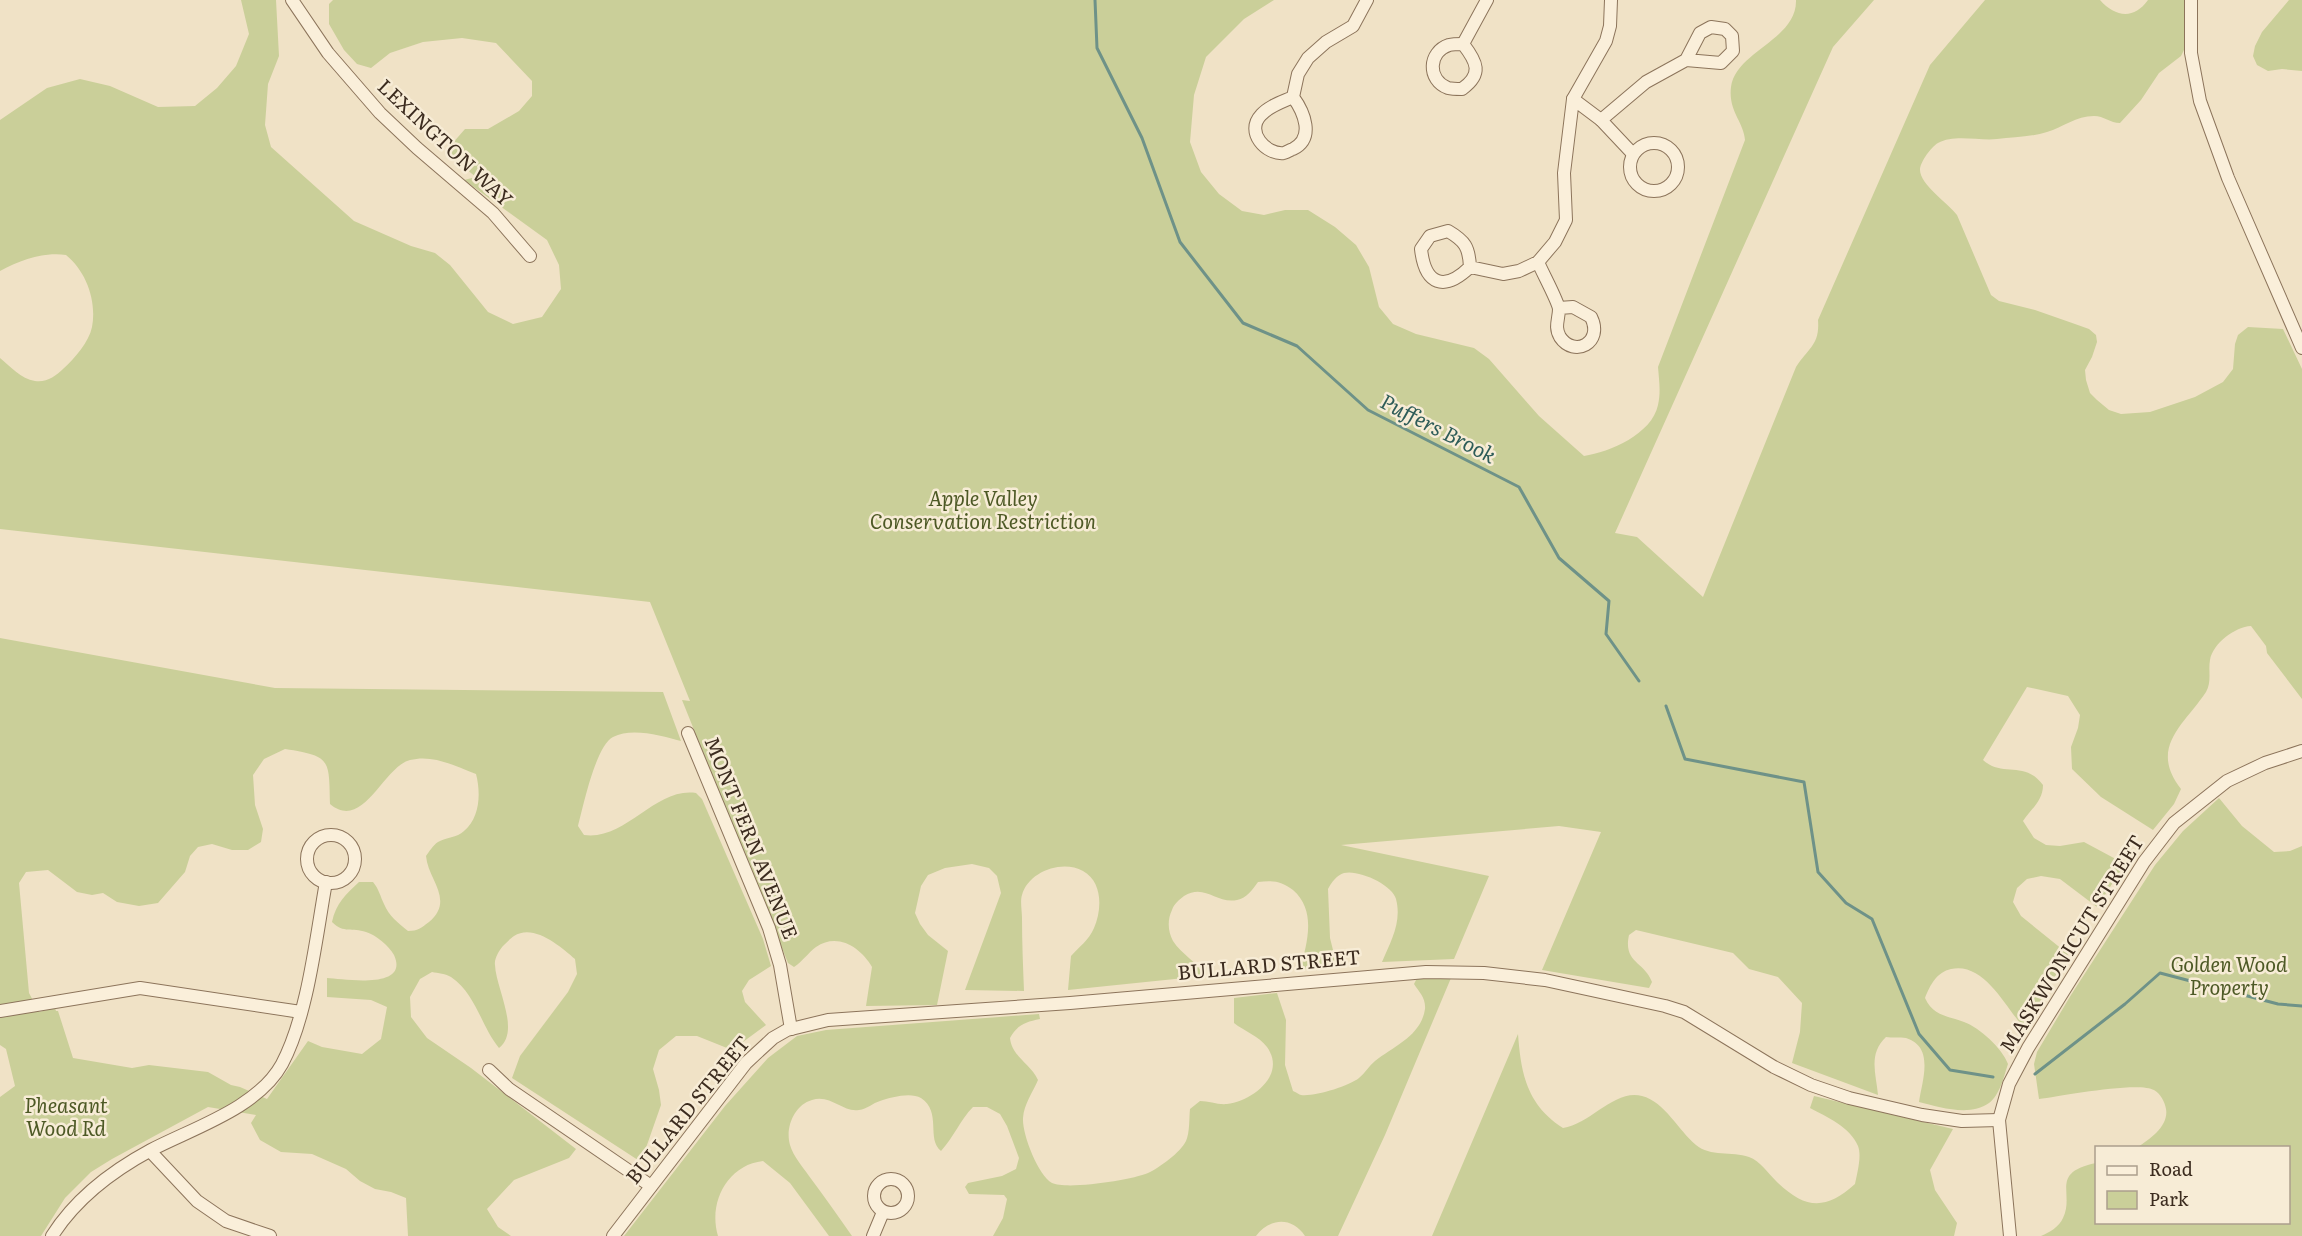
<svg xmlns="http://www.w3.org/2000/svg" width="2302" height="1236" font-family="Literata,serif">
	<rect width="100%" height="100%" fill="#f0e2c6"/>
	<g fill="#cacf99" fill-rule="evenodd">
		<path d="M241,0H276L279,56L268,84L265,125L271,147L354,221L411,246L435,253L450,265L488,312L513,324L542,317L561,289L559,265L547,240L464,180L476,177L451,157V145L465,129H488L519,111L532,96V81L496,43L462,38L423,42L390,53L371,68L357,64L344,50L329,24V4L333,0H1274L1244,19L1206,57L1194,95L1190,142L1201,172L1219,194L1242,211L1264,215L1285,210H1308L1335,227L1356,245L1369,267L1379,307L1393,324L1416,334L1474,348L1489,359L1539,416L1584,456C1610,452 1652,434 1658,405C1661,392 1659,380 1658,367L1745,140C1744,122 1728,111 1731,87C1736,51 1797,40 1796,0H1874L1833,47L1615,533L1637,537L1703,597L1796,367C1808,348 1820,345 1818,320L1930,65L1985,0H2100C2115,17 2134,20 2148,0H2186L2185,48L2181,56L2159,73L2141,100L2120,123C2110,123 2104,116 2094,116C2076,116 2063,127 2047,132C2032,137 2013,137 1997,139C1979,141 1954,134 1938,143C1931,147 1921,161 1920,169C1919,184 1948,203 1957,215L1991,295L1999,301L2035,310L2075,324L2089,329L2096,335L2097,342L2092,357L2085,370L2086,380L2090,393L2097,400L2109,410L2121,414L2150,412L2195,397L2223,382L2233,369L2235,344L2238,335L2248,327L2283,329L2302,369V699L2267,653L2266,646L2251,626C2235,627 2213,643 2210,660C2208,671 2212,681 2206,692C2185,724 2148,747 2181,789L2174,804L2153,830L2101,797L2072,769L2071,747L2078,728L2080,715L2068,696L2027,687L1983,760C2003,778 2025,760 2043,785C2043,801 2031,809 2023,821L2034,838L2046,845L2060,846L2084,842L2125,864L2097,907L2060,879L2041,876L2027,879L2017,888L2013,902L2021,916L2068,954L2026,1026L2020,1023C2003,1002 1982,962 1951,969C1937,972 1930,985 1925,998C1933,1016 1948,1016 1964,1022C1980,1028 2002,1048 2008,1064C2004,1076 2000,1095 1989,1103C1970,1117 1939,1107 1919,1102C1922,1081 1935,1047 1906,1038C1900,1037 1892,1038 1886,1037C1868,1054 1876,1073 1878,1095L1792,1063L1800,1032L1802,1003L1778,977L1749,969L1733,953L1636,930L1629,935C1623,963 1644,961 1652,982L1649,988L1542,970L1601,832L1559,826L1341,845L1489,876L1454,959L1382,962C1391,941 1402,922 1396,899C1393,885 1358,869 1344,873C1337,875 1331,883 1328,889L1330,938L1337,966L1300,970C1307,943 1317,911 1293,890C1282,881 1272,880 1258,882C1252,890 1247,898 1237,900C1216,904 1205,883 1184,896C1179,900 1174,904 1172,910C1167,920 1168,932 1173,941C1182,955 1197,961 1204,976L1068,990L1071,956C1079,947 1089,940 1094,928C1102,910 1103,882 1083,871C1062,859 1028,872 1022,895C1020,901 1022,911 1022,918C1022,942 1023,966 1024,991L965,990L1001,893L997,876L989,868L972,864L945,868L928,875L921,886L915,913L920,924L928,935L948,951L937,1005L866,1006L872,967C861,948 838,932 816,947C808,953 803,961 794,967L788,963L682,700L690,701L650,602L0,529V358C10,366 21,379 35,381C46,383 56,376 63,369C75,358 89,342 92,327C97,301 86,271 66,255C43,252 21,260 0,271V120L47,88L80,79L110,86L158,107L195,106L217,88L236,66L249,34Z"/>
		<polygon points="2289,0 2302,0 2302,71 2282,69 2268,71 2257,65 2253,56 2255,46 2262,32"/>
		<path d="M0,638L275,688L663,692L681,741C662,736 632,727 613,737C596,745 583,807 578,826L584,835C626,841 655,787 696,793L702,799L763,939L771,966L749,980L742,991L745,1002L766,1025L732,1050L697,1036H676L659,1050L653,1069L659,1090L661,1105L641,1162L512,1078L520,1056L568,992L577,974L575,959C561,947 534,923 514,936C511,938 507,942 504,945C499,950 494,959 495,965C496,989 521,1031 499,1048C481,1026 476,994 451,977C446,974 438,973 432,972L420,979L410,997L411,1017L427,1038L471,1068L576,1149L569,1158L514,1180L487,1209L498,1227L511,1236H408L406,1198L391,1192L375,1189L360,1181L346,1169L312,1154L281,1152L260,1140L251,1123L256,1115L208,1107L112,1159L91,1172L65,1198L41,1236H0V1097L15,1086L6,1049L0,1045ZM285,749C331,756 329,759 330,804C363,832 383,767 410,760C433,754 455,766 476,774C481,793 480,818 464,831C457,838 446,837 438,842C433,845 429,852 426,856C428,880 455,900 429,922C421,928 418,931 408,931C398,923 389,916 384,904C380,896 379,889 373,882H359C346,894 336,903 332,922C344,934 352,927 366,932C376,935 389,946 394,955C410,990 344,979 327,978V997L371,1000L387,1007L381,1039L362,1054L322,1047L308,1041L267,1099L240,1087L231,1085L208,1072L149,1065L132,1068L73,1058L58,1011H56L55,1008L39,1012L29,993L19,883L26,872L48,870L77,892L92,895L103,893L117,902L139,906L158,903L185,872L190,856L198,847L212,844L232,850H248L261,842L263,829L255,805L253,775L264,759Z"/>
		<path d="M2219,798L2242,826L2274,852L2290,851L2302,846V1236H2041C2050,1232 2059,1227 2063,1218C2075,1193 2049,1173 2096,1163V1222H2288V1148L2138,1147C2150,1139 2169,1126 2166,1109C2165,1102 2160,1093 2154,1090C2138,1081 2061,1096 2039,1099L2034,1064L2037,1052L2071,995L2155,865L2183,831Z"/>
		<path d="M1418,976L1451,978L1385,1135L1338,1236H1305C1292,1216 1269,1218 1256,1236H993L1003,1218L1007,1199L1004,1195L969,1194L965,1187L968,1183L1002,1176L1016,1169L1019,1158L1007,1126L1000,1114L987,1107H973C960,1120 954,1137 941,1151C926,1139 942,1112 921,1098C911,1092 891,1097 880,1101C873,1103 867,1109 859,1110C843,1113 831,1094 812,1100C794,1105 785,1128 790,1145C793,1156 803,1167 809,1176C824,1196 838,1216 852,1236H829L790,1183L763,1161C727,1165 708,1203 718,1236H624L725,1106L768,1058L797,1036L826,1030L1039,1014L1040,1019C1026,1022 1018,1024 1010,1038C1012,1057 1030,1063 1038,1080C1033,1092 1024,1104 1023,1118C1022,1134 1038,1175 1052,1183C1067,1190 1132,1180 1148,1173C1159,1168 1181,1152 1186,1141C1190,1132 1189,1118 1190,1109L1200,1101C1209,1101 1218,1105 1227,1104C1252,1101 1287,1075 1267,1047C1259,1036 1244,1031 1234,1023V998L1277,993L1286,1020L1285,1065L1293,1091C1294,1091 1300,1095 1301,1095C1314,1097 1349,1086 1359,1078C1365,1073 1369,1066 1375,1061C1394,1046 1421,1036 1425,1009C1426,998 1419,992 1414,984Z"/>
		<path d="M1518,1034C1521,1074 1527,1105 1563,1128C1591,1124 1614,1089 1642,1096C1665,1102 1678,1130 1696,1145C1710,1157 1732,1151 1749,1157C1760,1161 1768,1173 1776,1181C1805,1209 1825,1211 1855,1184C1857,1174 1862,1156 1858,1146C1850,1127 1827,1117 1810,1108L1814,1096L1953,1129L1930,1170L1935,1190L1957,1223L1954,1236H1432Z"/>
	</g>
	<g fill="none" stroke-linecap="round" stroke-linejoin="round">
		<g stroke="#6e9288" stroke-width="3">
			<polyline points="1095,0 1097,48 1142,138 1180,242 1243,323 1297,346 1368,410 1519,487 1559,558 1609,601 1606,634 1639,681"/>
			<polyline points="1666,706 1685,759 1804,782 1818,872 1846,903 1872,919 1919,1034 1950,1070 1993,1077"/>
			<polyline points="2035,1074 2125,1004 2160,973 2278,1004 2302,1006"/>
		</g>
		<g stroke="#8c745b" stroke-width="14">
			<g id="minor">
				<polyline points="292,0 328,53 380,113 417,148 493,213 530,256"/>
				<polyline points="2191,0 2191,53 2200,101 2228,178 2302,348"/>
				<path d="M1463,44C1477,62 1483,74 1462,89C1458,89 1452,89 1448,88C1427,80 1428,52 1449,45C1453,44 1459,44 1463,44Z"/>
				<polyline points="1463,44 1487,0"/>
				<path d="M1293,97C1282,102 1269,106 1261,115C1245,132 1266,155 1284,153C1285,153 1292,149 1293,149C1315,138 1304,112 1293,97L1298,74L1308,58L1326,42L1353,26L1367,0"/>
				<polyline points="1573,99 1606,41 1610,26 1611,0"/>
				<circle cx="1654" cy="167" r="24"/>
				<polyline points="1633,154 1601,120 1646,82 1686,60 1700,33 1711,27 1725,29 1732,36 1733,51 1721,63 1686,60"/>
				<path d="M1538,262C1542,272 1558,301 1559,309C1559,319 1554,327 1560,337C1574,358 1604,343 1591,317L1573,307L1559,308"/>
				<path d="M1470,267C1469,247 1465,241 1448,231L1430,236L1421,249C1425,285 1444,292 1470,267L1503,274L1519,271L1538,262L1555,242L1566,220L1564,173L1573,99L1601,120"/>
				<polyline points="688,733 769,928 780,965 791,1029"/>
				<circle cx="331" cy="859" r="24"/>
				<polyline points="0,1011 140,988 301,1012"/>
				<polyline points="489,1070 509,1089 651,1186"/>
				<polyline points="150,1151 197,1201 226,1221 270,1236"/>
				<circle cx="891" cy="1196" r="17"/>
				<path d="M52,1236C76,1198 112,1171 151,1150C193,1128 258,1108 282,1064C308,1015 316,937 326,882"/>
				<polyline points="613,1236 746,1063 773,1038 787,1030 828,1020 1070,1003 1426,972 1484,973 1545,980 1665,1006 1684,1012 1774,1067 1811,1085 1849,1098 1922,1115 1962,1121 1999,1120"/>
				<polyline points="873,1236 883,1212"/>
				<polyline points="2010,1236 1999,1120 2009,1084 2028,1048 2144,862 2174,823 2227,781 2265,763 2302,751"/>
			</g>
		</g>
		<use href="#minor" stroke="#faefda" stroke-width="12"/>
	</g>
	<g text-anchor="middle" stroke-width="5" stroke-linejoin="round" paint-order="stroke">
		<g font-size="20" fill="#3c2c1f" stroke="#f7ecd6">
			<text transform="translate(445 143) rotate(43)" y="7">LEXINGTON WAY</text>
			<text transform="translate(751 838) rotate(68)" y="7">MONT FERN AVENUE</text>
			<text transform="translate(2072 944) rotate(-58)" y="7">MASKWONICUT STREET</text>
			<text transform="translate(1269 965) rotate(-5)" y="7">BULLARD STREET</text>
			<text transform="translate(688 1110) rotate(-51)" y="7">BULLARD STREET</text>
		</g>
		<g font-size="20" font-style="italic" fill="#4d5925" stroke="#f7ecd6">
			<text x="983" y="506">Apple Valley<tspan x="983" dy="23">Conservation Restriction</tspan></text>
			<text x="2229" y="972">Golden Wood<tspan x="2229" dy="23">Property</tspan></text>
			<text x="66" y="1113">Pheasant<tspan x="66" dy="23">Wood Rd</tspan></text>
		</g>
		<g font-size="21" font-style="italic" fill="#2e5c58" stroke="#f7ecd6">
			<text transform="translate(1438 429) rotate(27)" y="7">Puffers Brook</text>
		</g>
	</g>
	<rect x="2095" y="1146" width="195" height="78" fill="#f7ecd6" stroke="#ac9f8d" stroke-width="1.5"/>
	<rect x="2107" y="1166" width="30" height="9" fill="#faefda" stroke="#ac9f8d" stroke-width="1.5"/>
	<text x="2149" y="1176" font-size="18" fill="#3c2c1f">Road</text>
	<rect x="2107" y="1191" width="30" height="18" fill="#cacf99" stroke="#ac9f8d" stroke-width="1.5"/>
	<text x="2149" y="1206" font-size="18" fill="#3c2c1f">Park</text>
</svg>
